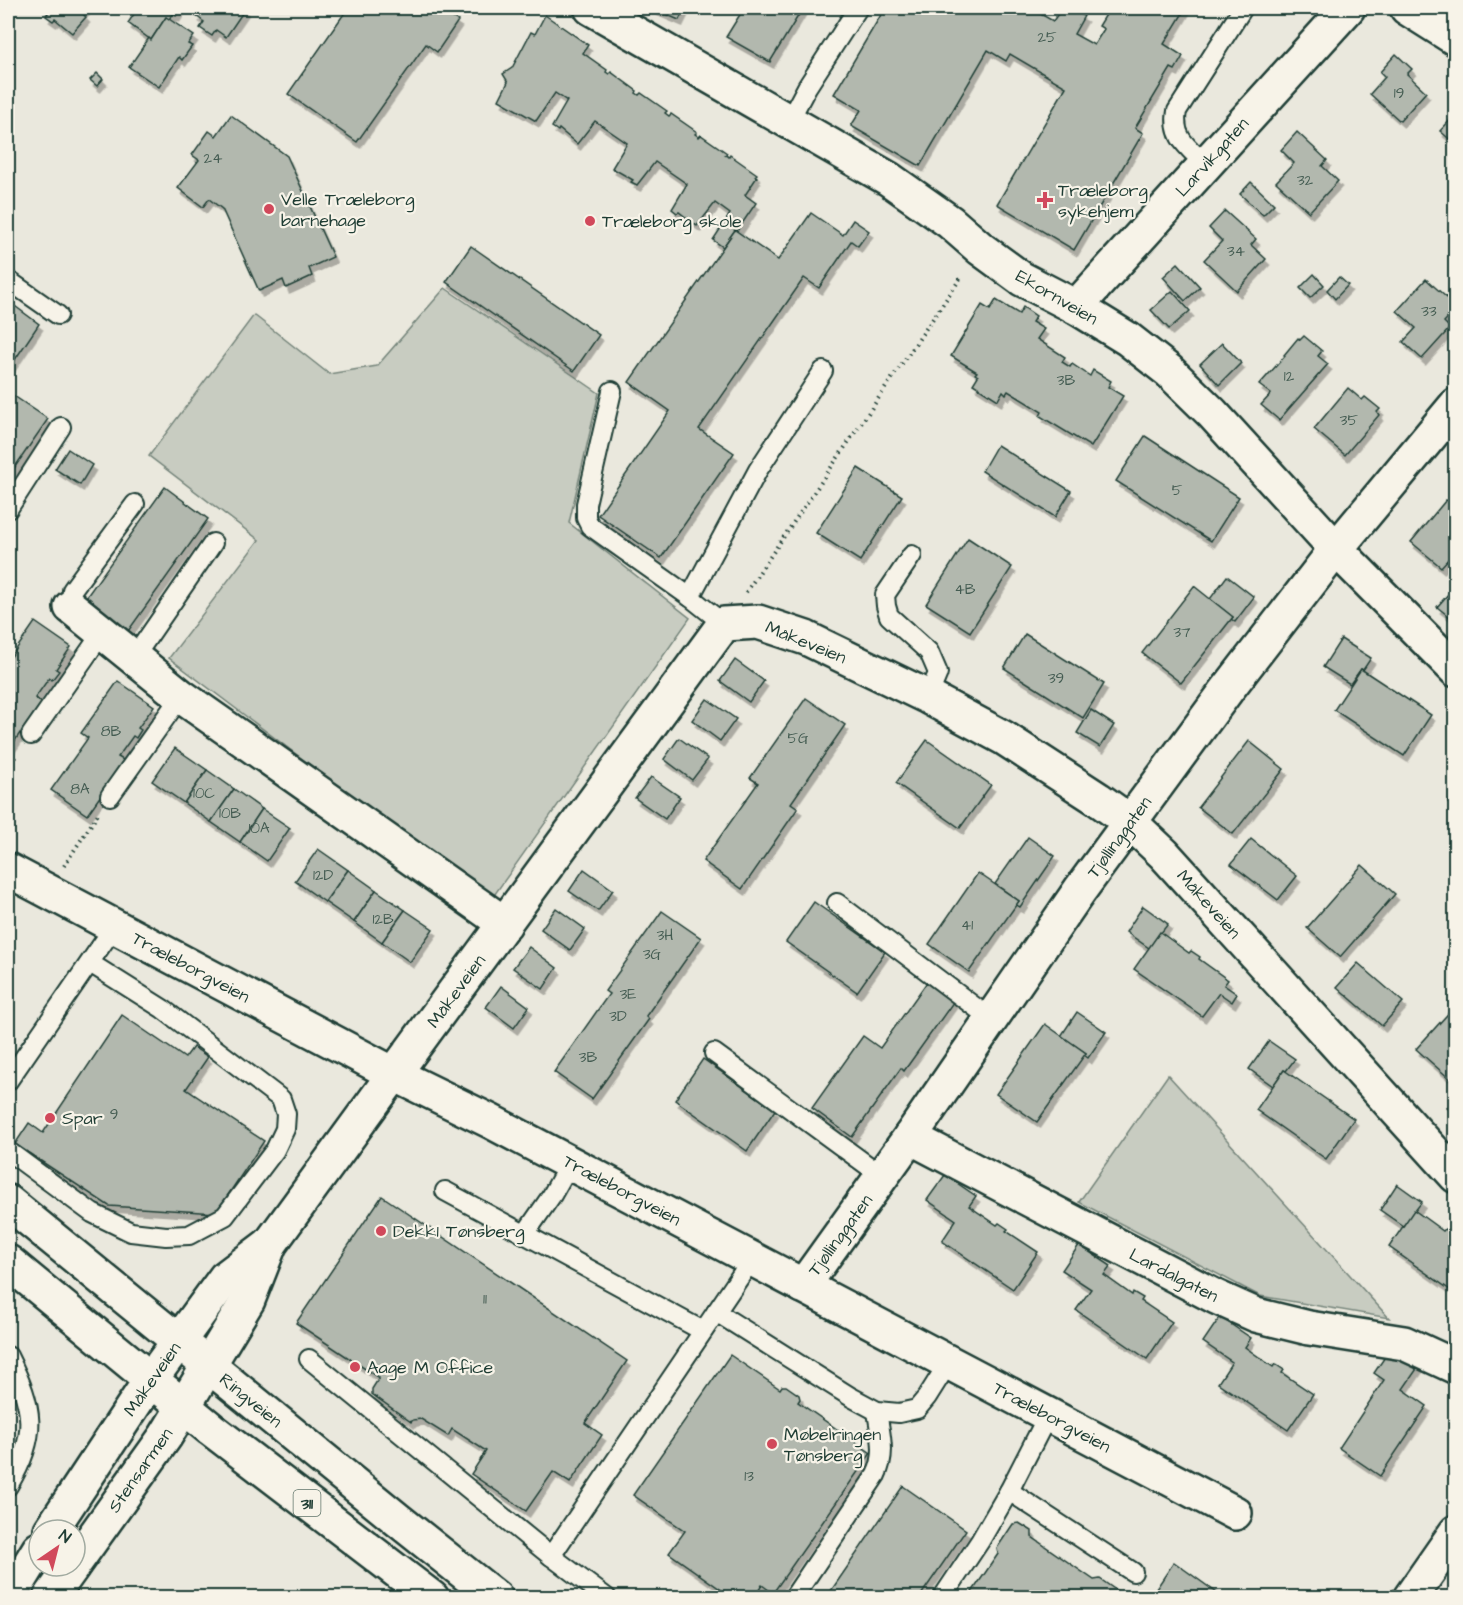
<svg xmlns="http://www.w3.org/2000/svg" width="1463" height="1605" font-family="'Architects Daughter',sans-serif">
	<defs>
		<filter id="shadow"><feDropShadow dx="3.5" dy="6" stdDeviation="0" flood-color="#0004"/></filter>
	</defs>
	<rect width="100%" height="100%" fill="#eae8dd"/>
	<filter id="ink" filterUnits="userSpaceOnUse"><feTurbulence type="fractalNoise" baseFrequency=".0167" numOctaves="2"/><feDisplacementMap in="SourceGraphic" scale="12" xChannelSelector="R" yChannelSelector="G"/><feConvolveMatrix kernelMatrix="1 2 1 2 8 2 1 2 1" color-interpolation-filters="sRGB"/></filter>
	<g filter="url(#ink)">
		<g fill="#c8ccc1" stroke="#74847a" stroke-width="1.5">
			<polygon points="445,288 599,393 569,523 690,618 490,901 169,658 259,540 149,456 254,315 329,374 377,366"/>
			<polygon points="1168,1075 1389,1318 1260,1296 1079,1202"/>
		</g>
		<g fill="#b2b8ae" stroke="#1f3d34" stroke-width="1.5" filter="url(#shadow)">
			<polygon points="50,8 87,8 82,13 86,17 72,33 55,19 53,21 46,16 48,13 46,12"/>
			<polygon points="138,8 181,8 176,16 173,14 169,19 166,17 151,40 128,23"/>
			<polygon points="203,8 243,8 245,9 226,37 216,30 212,36 200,28 204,22 196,16"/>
			<polygon points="348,8 447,8 449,9 446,13 458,21 437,52 426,44 357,142 288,94"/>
			<polygon points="651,8 685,8 679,20"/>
			<polygon points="744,8 803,8 770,62 726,37"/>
			<polygon points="885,8 1030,8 1053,21 1062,8 1070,8 1084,16 1074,34 1094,45 1104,29 1099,26 1110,8 1186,8 1164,44 1183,56 1175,70 1171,68 1135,128 1143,133 1074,250 997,204 1066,87 1010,54 1006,61 988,50 920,166 851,126 861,110 834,94"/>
			<polygon points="545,15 588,45 583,53 607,70 606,72 609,74 611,72 637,91 636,93 639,95 641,93 667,111 665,113 669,116 671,114 697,132 695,134 699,137 701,135 727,153 725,155 729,157 730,155 757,174 755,176 757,177 745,195 756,203 737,231 735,230 723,247 713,240 730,214 715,203 697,226 679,212 677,213 672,209 687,184 655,162 637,185 631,182 633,180 612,168 627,143 595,121 577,144 559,129 558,131 552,127 567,101 555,93 536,121 499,100 508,82 503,74 512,68 531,32 535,34"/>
			<polygon points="166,17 194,36 188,44 192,46 182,60 179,57 159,87 129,67 149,38 151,40"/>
			<polygon points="1396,54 1412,69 1407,74 1426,92 1400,121 1370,94 1385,77 1380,72"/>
			<polygon points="97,73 103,79 97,86 90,80"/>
			<polygon points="1456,114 1456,139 1453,142 1440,131"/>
			<polygon points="231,115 287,156 333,257 309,268 312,276 286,288 283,280 259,291 222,209 209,199 203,207 178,188 199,160 192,155 209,131 216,136"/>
			<polygon points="1297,132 1327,160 1322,166 1338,181 1309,212 1276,182 1294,163 1281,150"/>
			<polygon points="1251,182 1274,204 1263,215 1240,194"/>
			<polygon points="1225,211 1256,239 1251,245 1266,259 1237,291 1204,260 1222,241 1209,228"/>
			<polygon points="811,213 843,235 853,220 869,231 858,246 851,241 819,288 804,278 699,429 734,453 661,558 598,515 670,411 629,382 735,230 778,260"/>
			<polygon points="471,246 599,335 574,371 446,282"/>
			<polygon points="1178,263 1200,287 1185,301 1163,277"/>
			<polygon points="1314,274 1324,285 1310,298 1300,288"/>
			<polygon points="1339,277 1348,285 1335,299 1327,290"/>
			<polygon points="1426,279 1456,306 1456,309 1444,322 1450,328 1422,359 1403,342 1416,328 1397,311"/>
			<polygon points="1172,291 1190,311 1169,329 1151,310"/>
			<polygon points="996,300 1019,314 1023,307 1036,316 1032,322 1044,329 1037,339 1065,357 1062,362 1070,367 1072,364 1090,376 1093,370 1111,381 1108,387 1123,396 1091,447 1040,416 1042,412 1008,391 1006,394 1003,391 998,400 973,384 978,376 975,374 977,372 951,356 982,305 990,310"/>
			<polygon points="8,301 39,324 8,370"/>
			<polygon points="1304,336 1322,351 1318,356 1328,364 1279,420 1261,405 1271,394 1259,385 1285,356 1284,355 1298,338 1300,340"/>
			<polygon points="1222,343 1241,363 1219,385 1200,364"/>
			<polygon points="1348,388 1362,400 1365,397 1380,409 1377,412 1379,415 1345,455 1314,429"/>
			<polygon points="8,392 48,419 8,477"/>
			<polygon points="1145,436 1239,497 1211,541 1116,481"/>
			<polygon points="997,445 1071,491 1055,517 982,471"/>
			<polygon points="68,449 92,465 80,485 55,469"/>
			<polygon points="858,468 902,496 860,561 816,533"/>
			<polygon points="165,487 208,519 126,634 82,603"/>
			<polygon points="1453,495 1456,498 1456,560 1451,556 1441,567 1411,542 1446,500 1448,501"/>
			<polygon points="968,538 1012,567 970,632 926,604"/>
			<polygon points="1227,576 1254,597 1235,622 1231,619 1233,617 1210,599"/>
			<polygon points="1456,585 1456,622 1437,607"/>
			<polygon points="1194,586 1233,617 1181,683 1142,653"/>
			<polygon points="35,622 71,647 56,669 59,671 52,680 49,678 35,698 42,703 26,725 29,727 23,735 20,733 8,751 8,661"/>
			<polygon points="1025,634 1104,684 1083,718 1004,668"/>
			<polygon points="1341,639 1371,658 1363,670 1361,669 1350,684 1323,667"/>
			<polygon points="735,660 764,681 749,702 720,681"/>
			<polygon points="1361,669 1431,715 1404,756 1334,710"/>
			<polygon points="118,681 154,706 138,728 141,730 136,738 133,736 118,757 125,761 87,815 51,790 88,738 81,733"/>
			<polygon points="806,698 845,725 791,803 798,808 742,889 703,861 758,783 750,778"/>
			<polygon points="707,699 736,719 720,741 692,720"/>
			<polygon points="1091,710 1114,725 1100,747 1077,733"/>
			<polygon points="679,738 708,759 692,780 664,759"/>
			<polygon points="927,740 991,785 960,828 896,783"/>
			<polygon points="1249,741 1284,769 1233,834 1198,807"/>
			<polygon points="175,748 207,770 184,803 152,781"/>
			<polygon points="207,770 234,789 211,822 184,803"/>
			<polygon points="651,777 680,797 665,819 635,798"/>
			<polygon points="234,789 262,809 240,842 211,822"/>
			<polygon points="1456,791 1456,808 1448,803"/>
			<polygon points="262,809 290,828 267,861 240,842"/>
			<polygon points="1028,837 1055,856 1020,907 1016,905 1019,901 995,884"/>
			<polygon points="1251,839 1297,876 1278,900 1231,864"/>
			<polygon points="318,849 348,870 325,902 295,881"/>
			<polygon points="1362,865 1395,894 1340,957 1307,928"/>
			<polygon points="584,869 613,890 598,911 569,891"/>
			<polygon points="348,870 376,890 354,922 325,902"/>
			<polygon points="978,873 1019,901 969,972 929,944"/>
			<polygon points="376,890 405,910 382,942 354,922"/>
			<polygon points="814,902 885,952 857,992 786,942"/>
			<polygon points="1143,906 1168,924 1149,948 1126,932"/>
			<polygon points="556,908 585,929 570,950 541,929"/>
			<polygon points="405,910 433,929 410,962 382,942"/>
			<polygon points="662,911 701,938 646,1016 649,1019 592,1099 554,1072 609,994 605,991"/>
			<polygon points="1160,932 1189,953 1191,951 1200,957 1199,959 1228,980 1224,985 1237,994 1232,1002 1219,993 1202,1016 1134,969"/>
			<polygon points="529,947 557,968 543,989 513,968"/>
			<polygon points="1358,963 1403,1002 1382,1026 1337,987"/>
			<polygon points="927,982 954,1001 904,1071 901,1068 852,1137 812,1108 863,1036 880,1048"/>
			<polygon points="501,986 529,1007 514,1028 486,1007"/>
			<polygon points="1456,1005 1456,1072 1450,1079 1416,1049"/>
			<polygon points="1077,1012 1106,1032 1088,1058 1084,1055 1086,1053 1061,1036"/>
			<polygon points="122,1015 185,1058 193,1047 208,1057 186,1089 264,1141 216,1213 109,1206 15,1144 29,1123 43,1133"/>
			<polygon points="1045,1024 1086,1053 1037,1122 996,1094"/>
			<polygon points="1269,1041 1295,1059 1286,1071 1284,1070 1273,1086 1249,1069"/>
			<polygon points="703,1059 775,1110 747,1151 675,1100"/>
			<polygon points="1284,1070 1354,1119 1326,1159 1256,1110"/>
			<polygon points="1456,1098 1456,1115 1447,1108"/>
			<polygon points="945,1175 976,1196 969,1206 997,1225 999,1223 1008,1229 1006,1231 1038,1252 1013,1289 942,1241 956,1220 927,1200"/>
			<polygon points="1397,1184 1422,1202 1403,1226 1380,1210"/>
			<polygon points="382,1196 627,1361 585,1423 602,1435 570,1483 553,1472 526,1511 471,1474 486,1451 452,1429 448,1436 421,1419 413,1420 411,1422 372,1394 372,1389 379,1378 296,1323"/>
			<polygon points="1414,1210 1443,1231 1445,1229 1454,1235 1452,1238 1456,1240 1456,1294 1389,1247"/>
			<polygon points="1079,1245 1111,1266 1104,1275 1132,1295 1133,1292 1143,1298 1141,1301 1172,1322 1147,1359 1076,1310 1091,1289 1062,1270"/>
			<polygon points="1220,1317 1251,1338 1245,1347 1273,1367 1275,1364 1284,1370 1282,1373 1313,1394 1288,1430 1218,1383 1232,1362 1203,1342"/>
			<polygon points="1391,1348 1419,1366 1403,1389 1427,1406 1380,1476 1339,1448 1384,1380 1374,1373"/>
			<polygon points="730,1355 780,1389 782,1386 786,1386 799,1395 800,1399 798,1402 871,1453 773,1593 762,1585 754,1598 743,1598 738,1594 733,1598 669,1553 685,1531 633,1495"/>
			<polygon points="903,1486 966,1530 919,1598 826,1598"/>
			<polygon points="1019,1523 1032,1531 1032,1537 1094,1580 1100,1579 1127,1598 968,1598 998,1554 997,1548 1013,1524"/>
			<polygon points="1174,1562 1224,1598 1150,1598"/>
		</g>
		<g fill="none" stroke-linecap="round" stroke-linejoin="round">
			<g stroke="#1f3d34" stroke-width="22">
				<g id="lane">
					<polyline points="789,121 807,87 858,8"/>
					<path d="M1205,164C1188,147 1172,138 1177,111L1243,8"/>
					<polyline points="8,280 58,315"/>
					<polyline points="612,391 586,504 586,518 590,526 690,597 724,624"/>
					<polyline points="8,509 61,427"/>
					<polyline points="912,555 885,595 886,606 889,616 929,652 938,673 928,697"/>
					<polyline points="690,597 758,470 823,371"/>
					<polyline points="71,607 72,590 135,504"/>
					<polyline points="133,659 213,543"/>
					<polyline points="31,735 102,633"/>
					<polyline points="110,796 181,696"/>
					<polyline points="837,903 991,1019"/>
					<polyline points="714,1053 882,1176"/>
					<polyline points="8,1081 114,927"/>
					<polyline points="8,1151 92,1213 131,1232 166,1236 189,1235 225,1216 275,1150 285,1129 286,1114 281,1099 163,1009 90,963"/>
					<polyline points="445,1191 703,1331"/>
					<polyline points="525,1234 552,1195 570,1163"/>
					<polyline points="716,1312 851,1397 877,1411 899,1413 917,1409 927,1397 949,1362"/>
					<path d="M8,1356C34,1408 39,1435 8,1486"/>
					<polyline points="309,1359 551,1556 607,1598"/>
					<polyline points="1009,1491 1133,1572"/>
					<polyline points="551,1556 752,1259"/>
					<path d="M793,1598L876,1475C887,1453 880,1434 877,1411"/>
					<polyline points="942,1598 980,1541 1009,1491 1048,1415"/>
				</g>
			</g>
			<g stroke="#1f3d34" stroke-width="38">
				<g id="street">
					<polyline points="591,8 889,179 950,222 981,249 1022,279 1076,307 1128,339 1169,371 1212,413 1336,549 1456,670"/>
					<polyline points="1407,8 1456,39"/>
					<polyline points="1076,307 1348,8"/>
					<polyline points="71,607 181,696 505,924"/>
					<polyline points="394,1074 724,624 758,622 806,638 928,697 1004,738 1098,799 1130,822 1164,854 1456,1176"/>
					<polyline points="910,1137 1216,1297 1256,1315 1309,1328 1404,1343 1456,1367"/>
					<polyline points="803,1286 910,1137 1080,890 1227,690 1336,549 1456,405"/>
					<polyline points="51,1530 151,1379"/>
					<polyline points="75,1563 165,1437 184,1406"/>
					<polyline points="9,1598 39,1549"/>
					<polyline points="50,1598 73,1566"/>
				</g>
			</g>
			<g stroke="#1f3d34" stroke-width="38">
				<g id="secondary">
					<polyline points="8,870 394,1074 490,1121 1235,1513"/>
					<polyline points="151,1379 225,1278 270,1244"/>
					<polyline points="184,1406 248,1300 270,1244 394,1074"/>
				</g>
			</g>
			<g stroke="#1f3d34" stroke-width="38">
				<g id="primary">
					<polyline points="8,1202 398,1520 496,1598"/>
					<polyline points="8,1262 211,1429 432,1598"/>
					<polyline points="1410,1598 1456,1532"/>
				</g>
			</g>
			<g stroke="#1f3d34" stroke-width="4" stroke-dasharray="1.5 4.5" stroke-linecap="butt">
				<polyline points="746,592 962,276"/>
				<polyline points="8,768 17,754"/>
				<polyline points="64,866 98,814"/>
			</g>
			<use href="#lane" stroke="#f7f3e8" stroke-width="18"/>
			<use href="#street" stroke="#f7f3e8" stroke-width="33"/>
			<use href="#secondary" stroke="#f7f3e8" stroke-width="33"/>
			<use href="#primary" stroke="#f7f3e8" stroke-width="33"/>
		</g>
	</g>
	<g fill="#d1495b" stroke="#f7f3e8" stroke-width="2">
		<path d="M1042 191h6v6h6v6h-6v6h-6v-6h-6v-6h6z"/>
		<circle cx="269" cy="209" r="6"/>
		<circle cx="590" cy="221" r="6"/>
		<circle cx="50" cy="1118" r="6"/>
		<circle cx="381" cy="1231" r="6"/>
		<circle cx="355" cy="1367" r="6"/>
		<circle cx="772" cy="1444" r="6"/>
	</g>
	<g text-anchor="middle" stroke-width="4.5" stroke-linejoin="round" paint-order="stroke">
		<g font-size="15" fill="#445c52">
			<text x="1047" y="42">25</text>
			<text x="1399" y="98">19</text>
			<text x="213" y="163">24</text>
			<text x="1305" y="185">32</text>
			<text x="1236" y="256">34</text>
			<text x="1429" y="316">33</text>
			<text x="1289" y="381">12</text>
			<text x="1066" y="385">3B</text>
			<text x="1349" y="425">35</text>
			<text x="1177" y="495">5</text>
			<text x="965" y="594">4B</text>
			<text x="1182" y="637">37</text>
			<text x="1056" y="683">39</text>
			<text x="111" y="736">8B</text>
			<text x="798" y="743">5G</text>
			<text x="80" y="794">8A</text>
			<text x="204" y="798">10C</text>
			<text x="230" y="818">10B</text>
			<text x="259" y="833">10A</text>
			<text x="323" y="880">12D</text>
			<text x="383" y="924">12B</text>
			<text x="967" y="930">41</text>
			<text x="665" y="940">3H</text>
			<text x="652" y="959">3G</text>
			<text x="628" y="999">3E</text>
			<text x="618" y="1021">3D</text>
			<text x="588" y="1062">3B</text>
			<text x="114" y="1119">9</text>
			<text x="485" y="1304">11</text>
			<text x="749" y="1481">13</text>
		</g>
		<rect fill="#f7f3e8" stroke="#60746a" stroke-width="1.5" x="293.5" y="1490" width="27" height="26" rx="4.5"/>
		<g font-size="16" font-weight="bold" fill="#1f3d34">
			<text x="307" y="1509">311</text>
		</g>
		<g font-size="18" fill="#1f3d34" stroke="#f7f3e8">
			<text transform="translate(1212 157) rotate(-48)" y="6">Larvikgaten</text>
			<text transform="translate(1057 297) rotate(30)" y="6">Ekornveien</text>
			<text transform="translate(806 642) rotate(22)" y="6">Måkeveien</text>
			<text transform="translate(1119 837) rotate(-54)" y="6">Tjøllinggaten</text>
			<text transform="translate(1209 904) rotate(48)" y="6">Måkeveien</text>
			<text transform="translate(191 967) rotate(28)" y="6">Træleborgveien</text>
			<text transform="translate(456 991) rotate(-54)" y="6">Måkeveien</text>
			<text transform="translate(622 1190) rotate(28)" y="6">Træleborgveien</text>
			<text transform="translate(840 1235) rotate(-54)" y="6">Tjøllinggaten</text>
			<text transform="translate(1174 1275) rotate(27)" y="6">Lardalgaten</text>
			<text transform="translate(152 1379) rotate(-55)" y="6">Måkeveien</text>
			<text transform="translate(251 1400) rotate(39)" y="6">Ringveien</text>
			<text transform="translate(1052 1417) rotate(28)" y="6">Træleborgveien</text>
			<text transform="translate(140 1470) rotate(-55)" y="6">Stensarmen</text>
		</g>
		<g font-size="18" fill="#1f3d34" stroke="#f7f3e8" text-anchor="start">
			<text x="1058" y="196">Træleborg<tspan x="1058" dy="21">sykehjem</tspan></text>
			<text x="281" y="205">Velle Træleborg<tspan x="281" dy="21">barnehage</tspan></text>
			<text x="602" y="227">Træleborg skole</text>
			<text x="62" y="1124">Spar</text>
			<text x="393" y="1237">Dekk1 Tønsberg</text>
			<text x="367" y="1373">Aage M Office</text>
			<text x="784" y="1440">Møbelringen<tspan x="784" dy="21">Tønsberg</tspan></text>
		</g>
	</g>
	<rect width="1463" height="1605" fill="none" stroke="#f7f3e8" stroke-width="30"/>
	<rect x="15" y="15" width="1433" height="1575" fill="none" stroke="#1f3d34" stroke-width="2" filter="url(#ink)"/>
	<g transform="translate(57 1548) rotate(35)"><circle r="28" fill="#f7f3e8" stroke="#a1aaa0" stroke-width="1.5"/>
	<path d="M0-4.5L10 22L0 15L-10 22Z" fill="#d1495b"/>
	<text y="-9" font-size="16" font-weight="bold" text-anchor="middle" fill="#1f3d34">N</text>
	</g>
</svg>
